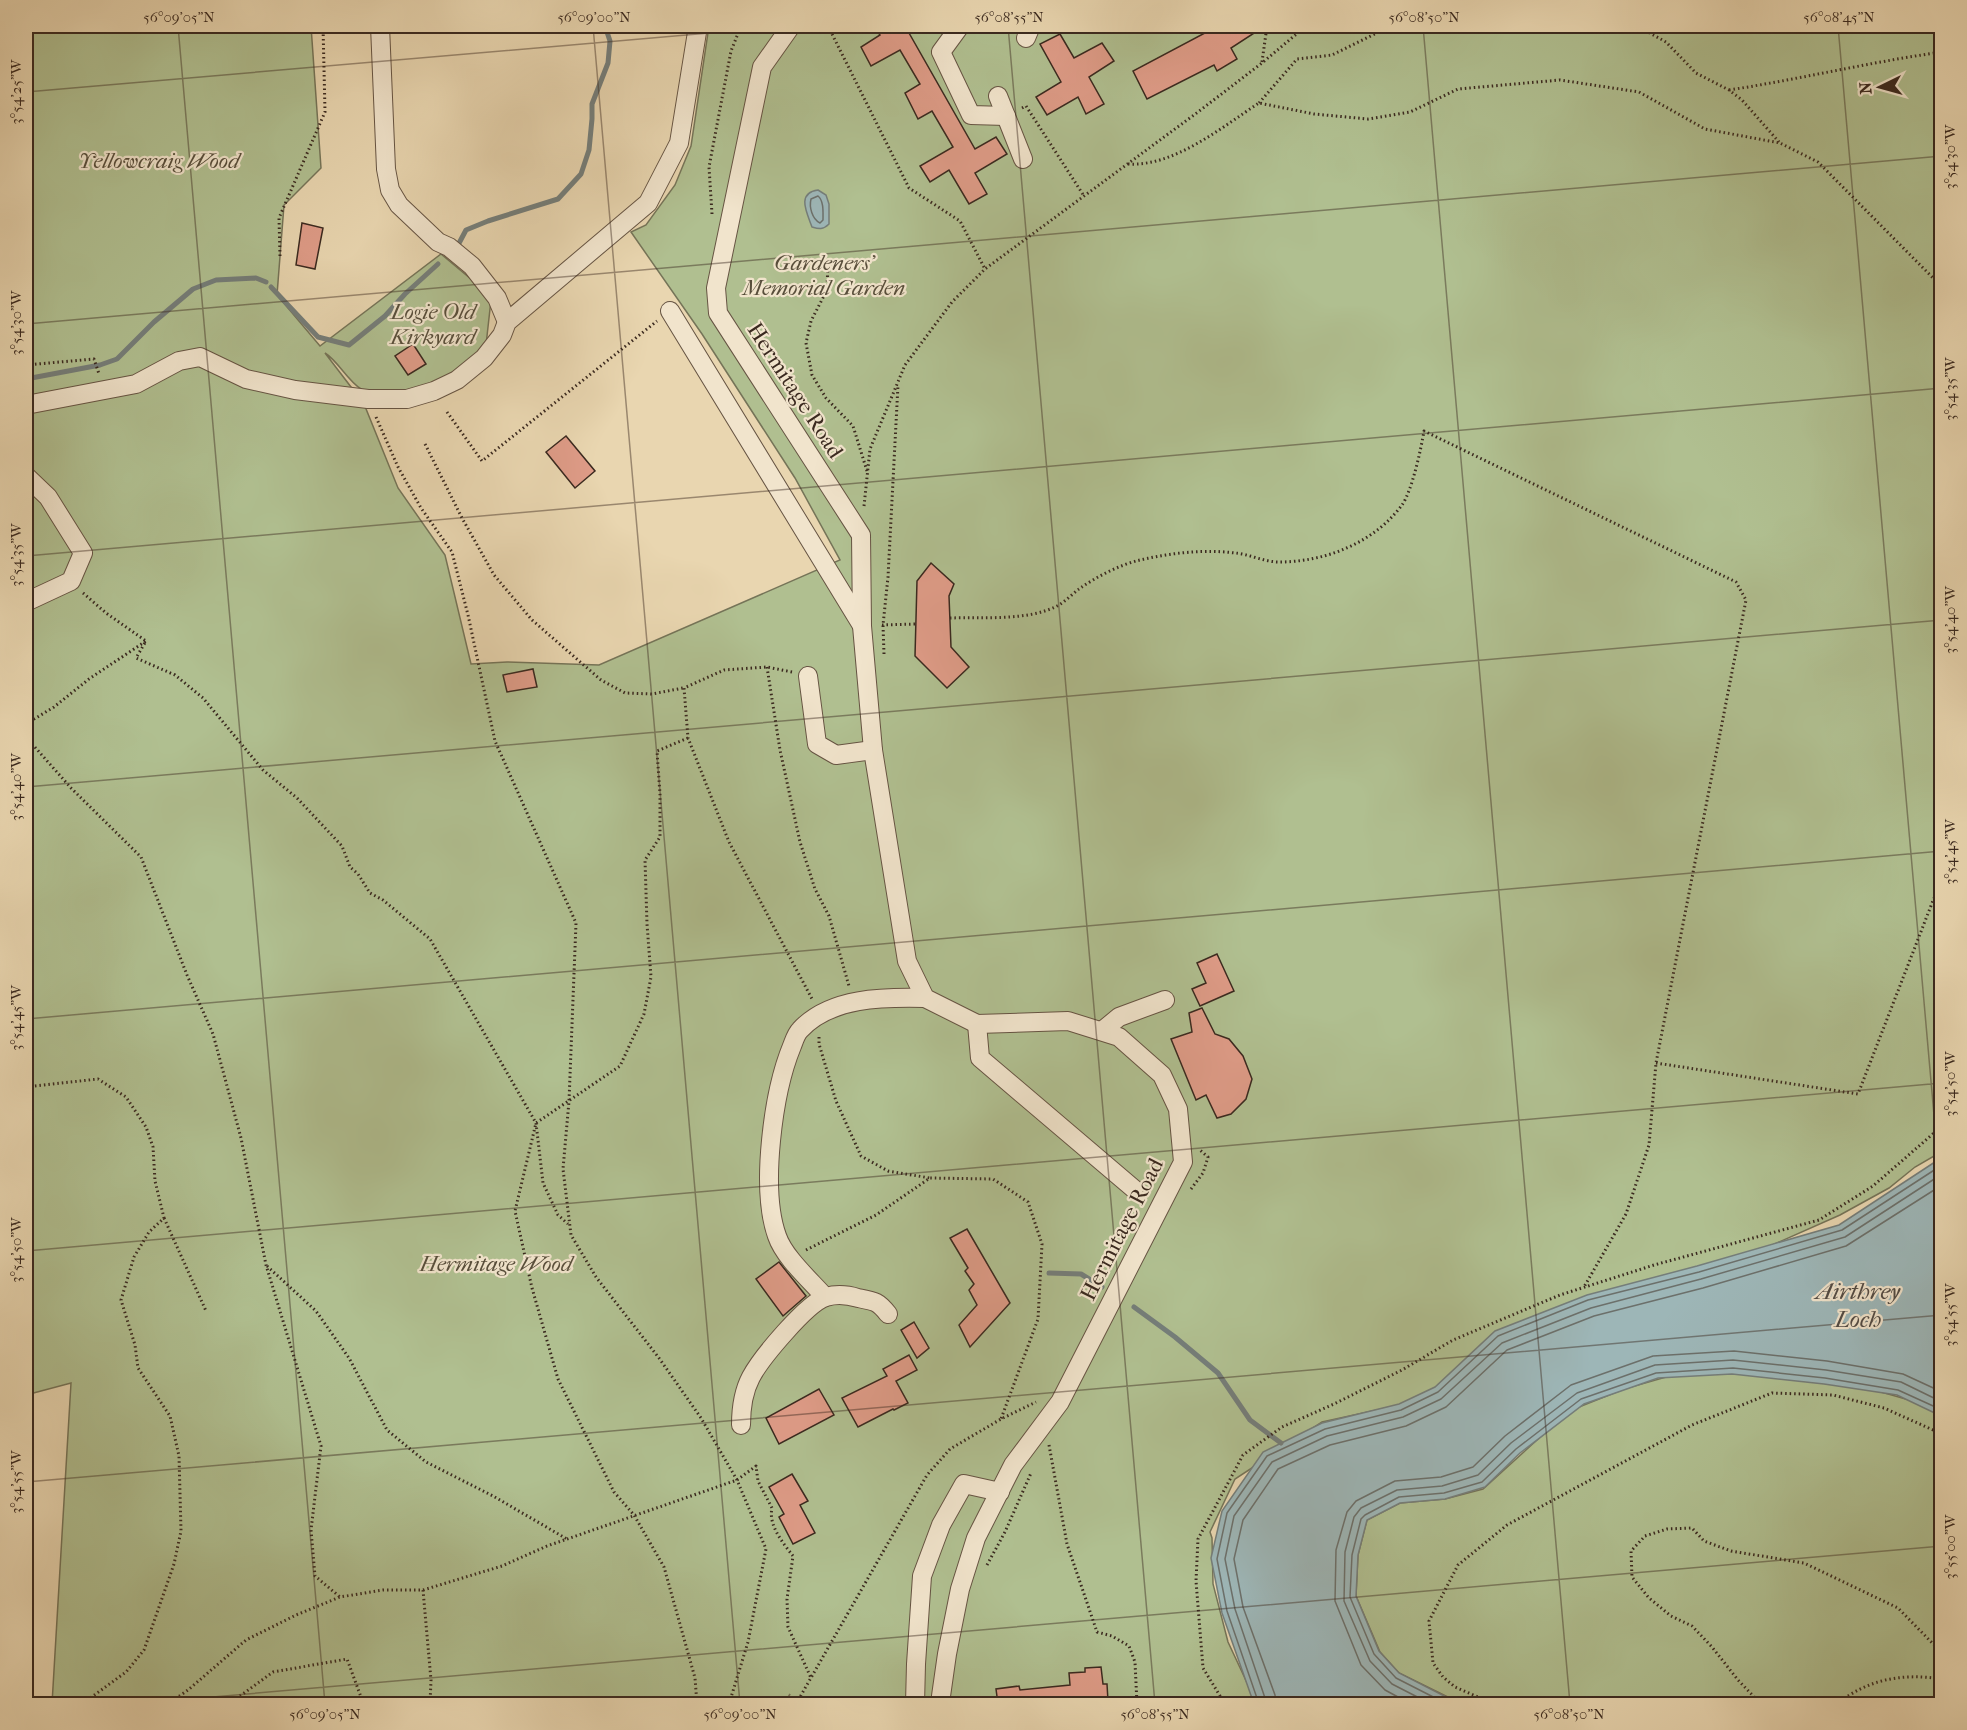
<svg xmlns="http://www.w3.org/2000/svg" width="1967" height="1730" font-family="'IM FELL French Canon',serif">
	<rect width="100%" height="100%" fill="#e9d6b0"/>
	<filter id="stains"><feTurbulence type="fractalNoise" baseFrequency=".00333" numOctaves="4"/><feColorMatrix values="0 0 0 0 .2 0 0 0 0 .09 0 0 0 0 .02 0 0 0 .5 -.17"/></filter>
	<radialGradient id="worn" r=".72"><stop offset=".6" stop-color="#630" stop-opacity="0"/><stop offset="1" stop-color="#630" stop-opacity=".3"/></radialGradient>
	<g fill="#b0bf90" stroke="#757458" stroke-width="1.5">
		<path d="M26,26H311L321,168L284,205L277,295L320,346L441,254L484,290L491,300L486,345C458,372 435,386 397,392C385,394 371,396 361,389C347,380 338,361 325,353L364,404L398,488L445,555L471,664L507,662L599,665L840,560L795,478L702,334L631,232L646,225L675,185L691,146L709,26H1941V1152L1915,1167L1889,1188L1840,1215L1423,1400L1322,1422L1235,1479L1210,1532L1212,1538L1213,1584L1228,1642L1257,1704H786L790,1694L784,1704H52L71,1383L26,1395Z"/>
		<polygon points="1749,1371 1853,1384 1941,1409 1941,1704 1462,1704 1399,1673 1380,1652 1356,1596 1358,1555 1367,1520 1400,1503 1445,1499 1483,1489 1569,1411 1624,1389 1673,1375"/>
	</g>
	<g fill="#9db6b7" stroke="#757e7a" stroke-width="1.5">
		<path d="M818,190L826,195L829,204V224C823,230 819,229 812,227C807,213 796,193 818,190Z"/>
		<polygon points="1941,1158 1941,1416 1897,1395 1824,1384 1732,1374 1658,1378 1584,1404 1520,1453 1485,1487 1445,1499 1400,1503 1367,1520 1358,1555 1356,1596 1379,1651 1399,1673 1460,1704 1254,1704 1222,1613 1211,1558 1222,1511 1263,1452 1322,1423 1399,1404 1435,1387 1495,1331 1587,1295 1697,1266 1839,1225"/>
	</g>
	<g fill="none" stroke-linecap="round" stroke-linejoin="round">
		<g stroke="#6c706b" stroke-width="1.5">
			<path d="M818,196C824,201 823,212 823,220L820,223C812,219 809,207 811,199Z"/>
			<polyline points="1259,1704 1227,1611 1217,1559 1227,1513 1267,1456 1325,1429 1401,1410 1438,1392 1498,1336 1588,1300 1699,1272 1842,1230 1942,1165"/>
			<polyline points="1267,1704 1235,1609 1225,1559 1234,1516 1272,1462 1327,1436 1403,1417 1441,1399 1502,1343 1591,1308 1701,1279 1845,1237 1942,1174"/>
			<polyline points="1276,1704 1275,1695 1243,1607 1234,1559 1243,1520 1278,1469 1330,1445 1406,1426 1446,1407 1507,1350 1594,1316 1703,1288 1846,1246 1942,1185"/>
			<polyline points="1411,1704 1385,1690 1361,1665 1335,1601 1336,1550 1347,1512 1356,1501 1395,1481 1441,1477 1473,1467 1505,1436 1571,1385 1653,1356 1734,1351 1827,1361 1903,1374 1942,1392"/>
			<polyline points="1431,1704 1392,1684 1370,1661 1344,1601 1345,1552 1354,1517 1361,1508 1397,1490 1442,1486 1478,1475 1511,1443 1577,1393 1655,1365 1733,1360 1826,1370 1901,1382 1942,1402"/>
			<polyline points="1447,1704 1396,1678 1374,1654 1350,1597 1352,1555 1361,1519 1365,1515 1399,1497 1444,1493 1482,1482 1516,1449 1581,1399 1656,1373 1733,1368 1825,1378 1898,1390 1942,1410"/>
		</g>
		<g stroke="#757e7a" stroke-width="5">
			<polyline points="457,247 466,230 488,221 558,199 581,174 589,150 592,119 592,104 608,63 610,41 605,26"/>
			<polyline points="271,287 318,337 349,345 385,316 405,294 438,264"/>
			<polyline points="26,379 100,365 117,359 154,322 193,289 216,280 256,278 266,282"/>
			<polyline points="1049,1273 1081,1274 1102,1287"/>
			<polyline points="1134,1307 1175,1337 1218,1373 1250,1420 1281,1443"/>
		</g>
	</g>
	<g fill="#df9c88" stroke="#3a291f" stroke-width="1.5">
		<polygon points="874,26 905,26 975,149 996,137 1007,154 975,173 987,194 969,204 949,170 930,182 920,166 953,147 932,111 918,119 905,93 920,84 900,50 871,66 861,47 880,35"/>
		<polygon points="1218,26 1265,26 1231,48 1237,59 1217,71 1214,65 1147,99 1133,71"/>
		<polygon points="1060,34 1074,58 1102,43 1114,61 1089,77 1104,104 1086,114 1078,97 1047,115 1036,97 1061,82 1040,44"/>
		<polygon points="302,223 323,228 315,269 296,265"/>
		<polygon points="413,344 426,364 408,375 395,356"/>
		<polygon points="566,436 595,471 575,488 546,452"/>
		<polygon points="931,563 954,584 949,596 951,647 969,667 947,688 915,656 917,581"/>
		<polygon points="533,669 537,687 507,692 503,675"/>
		<polygon points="1217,954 1234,991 1200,1006 1192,989 1206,983 1197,963"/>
		<polygon points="1202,1008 1215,1034 1229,1039 1243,1056 1252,1079 1246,1099 1231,1114 1217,1118 1206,1095 1196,1100 1171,1039 1192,1032 1189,1013"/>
		<polygon points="967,1229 1010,1303 970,1347 959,1325 977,1305 969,1290 974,1284 965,1271 968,1268 950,1238"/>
		<polygon points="779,1262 806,1296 783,1316 756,1279"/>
		<polygon points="914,1322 929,1348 917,1358 901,1330"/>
		<polygon points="909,1355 917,1370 896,1381 908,1403 894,1410 893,1409 858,1427 842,1398 887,1376 883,1369"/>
		<polygon points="819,1389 834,1415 779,1444 766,1418"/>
		<polygon points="792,1474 808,1501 800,1505 815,1533 793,1544 779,1517 784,1514 769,1487"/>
		<polygon points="1101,1667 1103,1684 1107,1684 1108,1701 1084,1704 998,1704 996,1689 1019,1686 1020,1690 1070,1685 1069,1673 1085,1672 1085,1668"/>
	</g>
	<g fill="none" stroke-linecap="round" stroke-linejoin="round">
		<g stroke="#665443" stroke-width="20">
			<g id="minor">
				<polyline points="380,26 386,169 390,190 399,205 438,242 449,247 472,266 497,298 507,322"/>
				<polyline points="791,26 762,67 716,288 718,313 861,535 862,626 873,750 907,961 925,998 977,1024 1068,1021 1119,1037 1162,1075 1178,1109 1183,1162 1060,1402 1013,1465 976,1538 960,1589 947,1654 941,1696 942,1704"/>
				<polyline points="960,26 941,52 971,115 1006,116"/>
				<polyline points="1026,38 1031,26"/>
				<polyline points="998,96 1023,159"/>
				<polyline points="670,311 861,624"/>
				<polyline points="26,405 136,384 179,361 200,357 246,379 295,390 368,399 407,399 434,391 457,380 484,358 502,335 507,322 648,203 679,143 698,26"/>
				<polyline points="26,476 48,497 83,553 71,581 26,602"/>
				<polyline points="808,676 817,744 836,755 873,750"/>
				<polyline points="977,1024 980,1058 1134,1189"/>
				<polyline points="1102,1031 1119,1017 1165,1000"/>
				<path d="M825,1297C810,1280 784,1257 777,1236C760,1189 773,1092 792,1046C794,1041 796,1034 800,1030C830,997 884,997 925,998"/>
				<path d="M741,1425C741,1409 743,1392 751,1377C761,1358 807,1303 826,1297C836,1294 848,1295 858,1298C874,1301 878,1301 888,1314"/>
				<polyline points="915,1704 916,1664 922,1576 941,1525 964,1484 1000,1492"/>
			</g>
		</g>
		<g stroke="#3a291f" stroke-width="3" stroke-dasharray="1.5 3" stroke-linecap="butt">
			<polyline points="828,26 909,188 960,221 985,269"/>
			<polyline points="1637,26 1666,42 1696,73 1729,90 1742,100 1779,142"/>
			<polyline points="1262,62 1267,26"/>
			<path d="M1729,90C1801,79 1870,62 1942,52"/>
			<polyline points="1259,103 1297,59 1332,55 1391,26"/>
			<polyline points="1022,108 1026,106 1084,196"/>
			<path d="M1128,164C1174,167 1222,127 1259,103L1314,114L1368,119L1410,112L1458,89L1560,80L1639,92L1705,129L1780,143L1818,162L1942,287"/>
			<polyline points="712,214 709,167 731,51 741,26"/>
			<polyline points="280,256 279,218 325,112 323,26"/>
			<polyline points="828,262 827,290 811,321 806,343 812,375 826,398 853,426 867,471"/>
			<polyline points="26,365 94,359 99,374"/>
			<polyline points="447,412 482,461 657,321"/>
			<polyline points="376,417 398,467 421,508 452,552 468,615 495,741 576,923 569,1101 563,1169 571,1235 596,1277 659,1358 701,1418 737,1480 766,1549 748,1642 729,1704"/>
			<polyline points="425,444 462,518 494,575 532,620 601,680 625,693 652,694 683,688"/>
			<polyline points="864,506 870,449 905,365 952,302 985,269 1198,112 1262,63 1306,26"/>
			<polyline points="83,593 106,613 146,641"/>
			<path d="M950,618C983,617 1028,621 1057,606C1065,602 1072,594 1079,589C1096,577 1119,565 1140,560C1171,553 1203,549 1235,553C1249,554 1264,562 1279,562C1325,562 1374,543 1402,505C1412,491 1421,449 1424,431L1736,582L1746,600L1656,1063L1649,1145L1626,1214L1584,1287"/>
			<polyline points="882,625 917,624"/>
			<polyline points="884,654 883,625 888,577 898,385"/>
			<polyline points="767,667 780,750 800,842 815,889 829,916 849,986"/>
			<polyline points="792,672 767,667 724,670 684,688 688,738 729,842 812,999"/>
			<polyline points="26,724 54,707 89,679 146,641 136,658 175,675 203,698 263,770 297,798 342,846 350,867 358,874 370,893 383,900 430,939 536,1123 543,1183 558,1215 568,1224"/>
			<polyline points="26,737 71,788 141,857 187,975 213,1034 241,1138 266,1265 321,1446 311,1530 315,1576 340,1597"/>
			<polyline points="688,738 657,751 660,794 660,837 645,860 647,924 651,977 644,1014 620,1066 536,1123 515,1211 532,1288 558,1379 614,1492 634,1515 664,1567 695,1678 697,1704"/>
			<path d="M1942,860C1934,882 1932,894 1942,915"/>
			<polyline points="819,1037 819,1044 836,1101 861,1156 888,1171 930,1178"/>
			<polyline points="1656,1063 1858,1094 1934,898"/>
			<polyline points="26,1087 98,1079 126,1097 146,1127 153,1147 155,1181 164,1218 149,1232 134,1257 121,1300 135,1345 138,1368 170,1416 179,1456 181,1531 174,1564 144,1650 126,1672 82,1704"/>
			<polyline points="1191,1189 1203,1173 1208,1157 1200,1150"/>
			<polyline points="164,1218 206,1311"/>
			<polyline points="806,1250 876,1215 930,1178 993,1179 1028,1202 1042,1244 1038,1319 1001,1419"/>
			<polyline points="267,1266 316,1311 349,1358 387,1430 426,1462 493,1496 567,1539"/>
			<polyline points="1049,1445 1067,1544 1097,1632 1112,1636 1129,1646 1135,1662 1137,1704"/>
			<polyline points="987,1565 1005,1532 1031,1473"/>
			<path d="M423,1590L502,1566L547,1546L737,1480L756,1466L758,1481L772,1508C768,1525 783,1543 793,1556L787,1599L788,1627L811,1678"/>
			<polyline points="168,1704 188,1690 246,1640 296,1615 340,1597 383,1590 423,1590 431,1680 430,1704"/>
			<polyline points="229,1704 273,1672 347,1659 361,1697 361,1704"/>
			<polyline points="796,1704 927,1475 950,1449 1001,1419 1036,1402"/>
			<polyline points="1225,1704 1203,1668 1196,1581 1198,1539 1243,1455 1282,1427 1334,1404 1402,1370 1453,1340 1560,1295 1654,1265 1819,1220 1873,1186 1942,1126"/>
			<polyline points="1494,1704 1455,1687 1443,1677 1433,1663 1429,1621 1458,1565 1507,1525 1692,1425 1772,1393 1833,1395 1884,1408 1942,1434"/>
			<polyline points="1761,1704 1738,1680 1712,1647 1692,1626 1671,1616 1649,1598 1632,1577 1631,1551 1645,1536 1667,1529 1692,1528 1704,1541 1731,1551 1804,1563 1898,1608 1942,1653"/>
			<path d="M1837,1704C1868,1679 1902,1673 1942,1679"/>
		</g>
		<use href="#minor" stroke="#f1e4cc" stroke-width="18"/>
	</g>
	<path fill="none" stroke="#3a291f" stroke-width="1.5" stroke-opacity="0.45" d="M178,26L325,1704M593,26L740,1704M1008,26L1155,1704M1423,26L1570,1704M1838,26L1942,1206M26,92L791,26M26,324L1942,156M26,556L1942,388M26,787L1942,620M26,1019L1942,851M26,1251L1942,1083M26,1482L1942,1315M132,1704L1942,1546"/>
	<g text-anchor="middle" stroke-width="4.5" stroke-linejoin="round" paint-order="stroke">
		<g font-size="22" font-style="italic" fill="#584e3b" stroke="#f1e4cc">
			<text x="159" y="168">Yellowcraig Wood</text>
			<text x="824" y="270">Gardeners'<tspan x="824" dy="25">Memorial Garden</tspan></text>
			<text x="433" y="319">Logie Old<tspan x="433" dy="25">Kirkyard</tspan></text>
			<text x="496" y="1271">Hermitage Wood</text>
		</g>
		<g font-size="22" fill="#3a291f" stroke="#f1e4cc">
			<text transform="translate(796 390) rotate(57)" y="8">Hermitage Road</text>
			<text transform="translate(1121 1229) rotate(-63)" y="8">Hermitage Road</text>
		</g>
		<g font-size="24" font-style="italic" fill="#534c45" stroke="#f1e4cc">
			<text x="1858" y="1299">Airthrey<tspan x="1858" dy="28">Loch</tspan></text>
		</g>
	</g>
	<rect width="1967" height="1730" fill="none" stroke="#e9d6b0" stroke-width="66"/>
	<g transform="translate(1880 87) rotate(265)" stroke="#f1e4cc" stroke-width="4.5" paint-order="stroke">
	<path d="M0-4.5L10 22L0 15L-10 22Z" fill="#3a291f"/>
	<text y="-9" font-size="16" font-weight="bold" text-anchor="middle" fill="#3a291f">N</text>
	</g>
	<rect x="33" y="33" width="1901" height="1664" fill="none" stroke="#3a291f" stroke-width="2"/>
	<g font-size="15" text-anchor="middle" fill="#3a291f">
		<text x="179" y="22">56°09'05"N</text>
		<text x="594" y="22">56°09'00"N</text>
		<text x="1009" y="22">56°08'55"N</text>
		<text x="1424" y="22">56°08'50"N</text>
		<text x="1839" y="22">56°08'45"N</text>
		<text transform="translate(16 92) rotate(-90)" y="5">3°54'25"W</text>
		<text transform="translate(1950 157) rotate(-90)" y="5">3°54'30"W</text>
		<text transform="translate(16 323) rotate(-90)" y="5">3°54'30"W</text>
		<text transform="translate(1950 389) rotate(-90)" y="5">3°54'35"W</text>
		<text transform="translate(16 555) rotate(-90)" y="5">3°54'35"W</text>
		<text transform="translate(1950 620) rotate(-90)" y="5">3°54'40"W</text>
		<text transform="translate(16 787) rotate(-90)" y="5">3°54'40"W</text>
		<text transform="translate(1950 852) rotate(-90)" y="5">3°54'45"W</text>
		<text transform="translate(16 1018) rotate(-90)" y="5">3°54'45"W</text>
		<text transform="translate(1950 1084) rotate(-90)" y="5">3°54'50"W</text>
		<text transform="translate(16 1250) rotate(-90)" y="5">3°54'50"W</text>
		<text transform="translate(1950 1315) rotate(-90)" y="5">3°54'55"W</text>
		<text transform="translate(16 1482) rotate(-90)" y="5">3°54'55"W</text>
		<text transform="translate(1950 1547) rotate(-90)" y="5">3°55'00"W</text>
		<text x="325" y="1719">56°09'05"N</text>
		<text x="740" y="1719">56°09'00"N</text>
		<text x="1155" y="1719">56°08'55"N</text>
		<text x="1569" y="1719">56°08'50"N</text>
	</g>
	<rect width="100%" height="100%" filter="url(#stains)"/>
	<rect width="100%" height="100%" fill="url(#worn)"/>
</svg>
